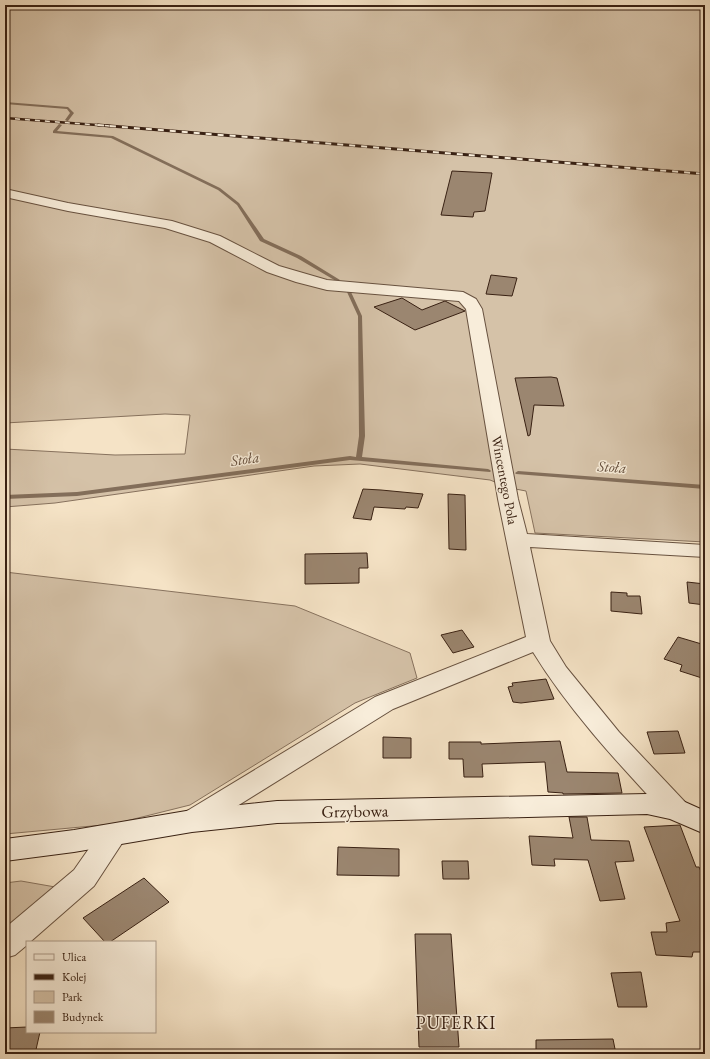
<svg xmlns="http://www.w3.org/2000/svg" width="710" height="1059" font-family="'EB Garamond',serif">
	<rect width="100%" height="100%" fill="#f5e3c6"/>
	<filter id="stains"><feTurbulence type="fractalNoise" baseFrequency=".005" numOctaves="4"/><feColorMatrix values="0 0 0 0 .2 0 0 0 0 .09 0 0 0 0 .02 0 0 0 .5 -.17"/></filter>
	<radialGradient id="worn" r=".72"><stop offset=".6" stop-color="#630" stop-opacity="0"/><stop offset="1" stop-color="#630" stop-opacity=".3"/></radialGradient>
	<g fill="#d5c2a8" stroke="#87725e">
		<polygon points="5,5 705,5 705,542 535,533 526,491 510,488 490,480 360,464 314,466 55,503 5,507 5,449 115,455 185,454 190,415 165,414 5,423"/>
		<polygon points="5,572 295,606 410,653 417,678 355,703 190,805 114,824 5,834"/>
		<polygon points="21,881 61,888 5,933 5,883"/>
	</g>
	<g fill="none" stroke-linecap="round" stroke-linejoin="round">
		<g fill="#836e5a" fill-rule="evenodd">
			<polygon points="5,102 68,107 74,113 68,121 67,121 65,120 70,113 67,109 5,104"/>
			<polygon points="59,124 62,125 57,131 113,136 220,188 239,203 264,239 301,256 340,280 338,281 336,281 297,258 260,241 237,205 218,190 111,138 53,133 53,131"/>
			<polygon points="347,291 351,291 351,292 362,316 365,436 362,457 488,469 490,470 491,471 490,472 350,460 77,496 5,499 5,495 77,492 350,456 356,457 359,436 358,316 347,292"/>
			<polygon points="518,471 705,485 705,489 516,474 515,473"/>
		</g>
	</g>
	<g fill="#9b8670" stroke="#392113">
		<polygon points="452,171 492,173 485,211 474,212 473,217 441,215"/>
		<polygon points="491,275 517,278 512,296 486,294"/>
		<polygon points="402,298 422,310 445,301 465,311 415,330 374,307"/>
		<polygon points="551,377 557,378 564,406 534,405 530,435 528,436 515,378"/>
		<polygon points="363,489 381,490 423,494 418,508 406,507 405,509 374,507 371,520 353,518"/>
		<polygon points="448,494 465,495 466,550 449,549"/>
		<polygon points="367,553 368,568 359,568 359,583 305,584 305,554"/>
		<polygon points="687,582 705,584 705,605 689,603"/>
		<polygon points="611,592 627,593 627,596 640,596 642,614 611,611"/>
		<polygon points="462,630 474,647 453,653 441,635"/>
		<polygon points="678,637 705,645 705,679 680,671 682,665 664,659"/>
		<polygon points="546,679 554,699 521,703 513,702 508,687 513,686 512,683"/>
		<polygon points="678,731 685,753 654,754 647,732"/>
		<polygon points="383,737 411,738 411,758 383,758"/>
		<polygon points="560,741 567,772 618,773 622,793 563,794 563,793 548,792 545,762 482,764 483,777 464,777 463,759 449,759 449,742 481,742 481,744"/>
		<polygon points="569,817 587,817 591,840 629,841 634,861 615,862 625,899 600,901 588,860 554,859 555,866 532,865 529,836 573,838"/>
		<polygon points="680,825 696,867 699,867 705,880 705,952 693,952 692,957 656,955 651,932 667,932 666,923 680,921 644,827"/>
		<polygon points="338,847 399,849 399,876 337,875"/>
		<polygon points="442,861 468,861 469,879 443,879"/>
		<polygon points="144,878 169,902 110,942 105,942 83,918"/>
		<polygon points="415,934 451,934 459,1047 419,1047"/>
		<polygon points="641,972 647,1007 618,1007 611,973"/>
		<polygon points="27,1027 27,1032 40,1032 35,1054 5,1054 5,1028"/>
		<polygon points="613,1039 616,1054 536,1054 536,1040"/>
	</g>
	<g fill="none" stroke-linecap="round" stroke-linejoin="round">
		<g stroke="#685240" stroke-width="2">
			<g id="street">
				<path d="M5,189L68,203L172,221L220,236L279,266L327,280L463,292L476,299L482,309L518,499L527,534L705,545V557L530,547L550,641L566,667L619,732L685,802L689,809L685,816L676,819L667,816C619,764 570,712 533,652L393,709L202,828L192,831L182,828L178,821L182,814L375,697L526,637L498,499L466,309L459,301L327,290L296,282L267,272L210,242L165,228L68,211L5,197Z"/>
				<polygon points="114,824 124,827 128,834 94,886 30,942 27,942 27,945 15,955 5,958 5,928 74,870 104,827"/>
			</g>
		</g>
		<g stroke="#392113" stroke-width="2">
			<polygon id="secondary" points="647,794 676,798 705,811 705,834 670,819 647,814 277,823 192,832 74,852 5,861 5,839 74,830 192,810 277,801"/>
		</g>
		<use href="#street" fill="#f8edda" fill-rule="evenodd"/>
		<use href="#secondary" fill="#f8edda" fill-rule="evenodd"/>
		<g stroke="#392113" stroke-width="2.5">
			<polyline id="rail-far1" points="5,118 110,126"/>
		</g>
		<g stroke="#392113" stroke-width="3">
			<polyline id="rail" points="98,125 705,174"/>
		</g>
		<use href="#rail-far1" stroke="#f8edda" stroke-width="1.5" stroke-dasharray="5" stroke-linecap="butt"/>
		<use href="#rail" stroke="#f8edda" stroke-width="2" stroke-dasharray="6" stroke-linecap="butt"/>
	</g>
	<g text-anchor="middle" stroke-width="3" stroke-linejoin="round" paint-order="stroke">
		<g font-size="14" fill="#392113" stroke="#f8edda">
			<text transform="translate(505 480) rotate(79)" y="5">Wincentego Pola</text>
		</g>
		<g font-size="15" font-style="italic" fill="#644e3c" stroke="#f8edda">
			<text transform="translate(245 459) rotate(-8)" y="5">Stoła</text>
			<text transform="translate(612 467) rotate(4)" y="5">Stoła</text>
		</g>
		<g font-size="17" fill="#392113" stroke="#f8edda">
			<text transform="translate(355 811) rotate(-1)" y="6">Grzybowa</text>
		</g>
		<g font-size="18" letter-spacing="1" fill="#392113" stroke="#f8edda">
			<text x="456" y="1029">PUFERKI</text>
		</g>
	</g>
	<rect width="710" height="1059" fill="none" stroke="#f5e3c6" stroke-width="20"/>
	<rect x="6" y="6" width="698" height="1047" fill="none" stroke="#392113" stroke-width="2"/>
	<rect x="10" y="10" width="690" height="1039" fill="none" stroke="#392113"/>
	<rect x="26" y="941" width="130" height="92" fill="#f8edda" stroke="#ac9b8a"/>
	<rect x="34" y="954" width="20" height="6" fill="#f8edda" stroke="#ac9b8a"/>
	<text x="62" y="961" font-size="12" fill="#392113">Ulica</text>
	<rect x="34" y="974" width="20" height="6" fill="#392113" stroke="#ac9b8a"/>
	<text x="62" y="981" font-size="12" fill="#392113">Kolej</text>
	<rect x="34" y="991" width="20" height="12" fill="#d5c2a8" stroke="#ac9b8a"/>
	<text x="62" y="1001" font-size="12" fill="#392113">Park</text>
	<rect x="34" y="1011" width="20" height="12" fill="#9b8670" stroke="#ac9b8a"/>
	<text x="62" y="1021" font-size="12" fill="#392113">Budynek</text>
	<rect width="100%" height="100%" filter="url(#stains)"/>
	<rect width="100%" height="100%" fill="url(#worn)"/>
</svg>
